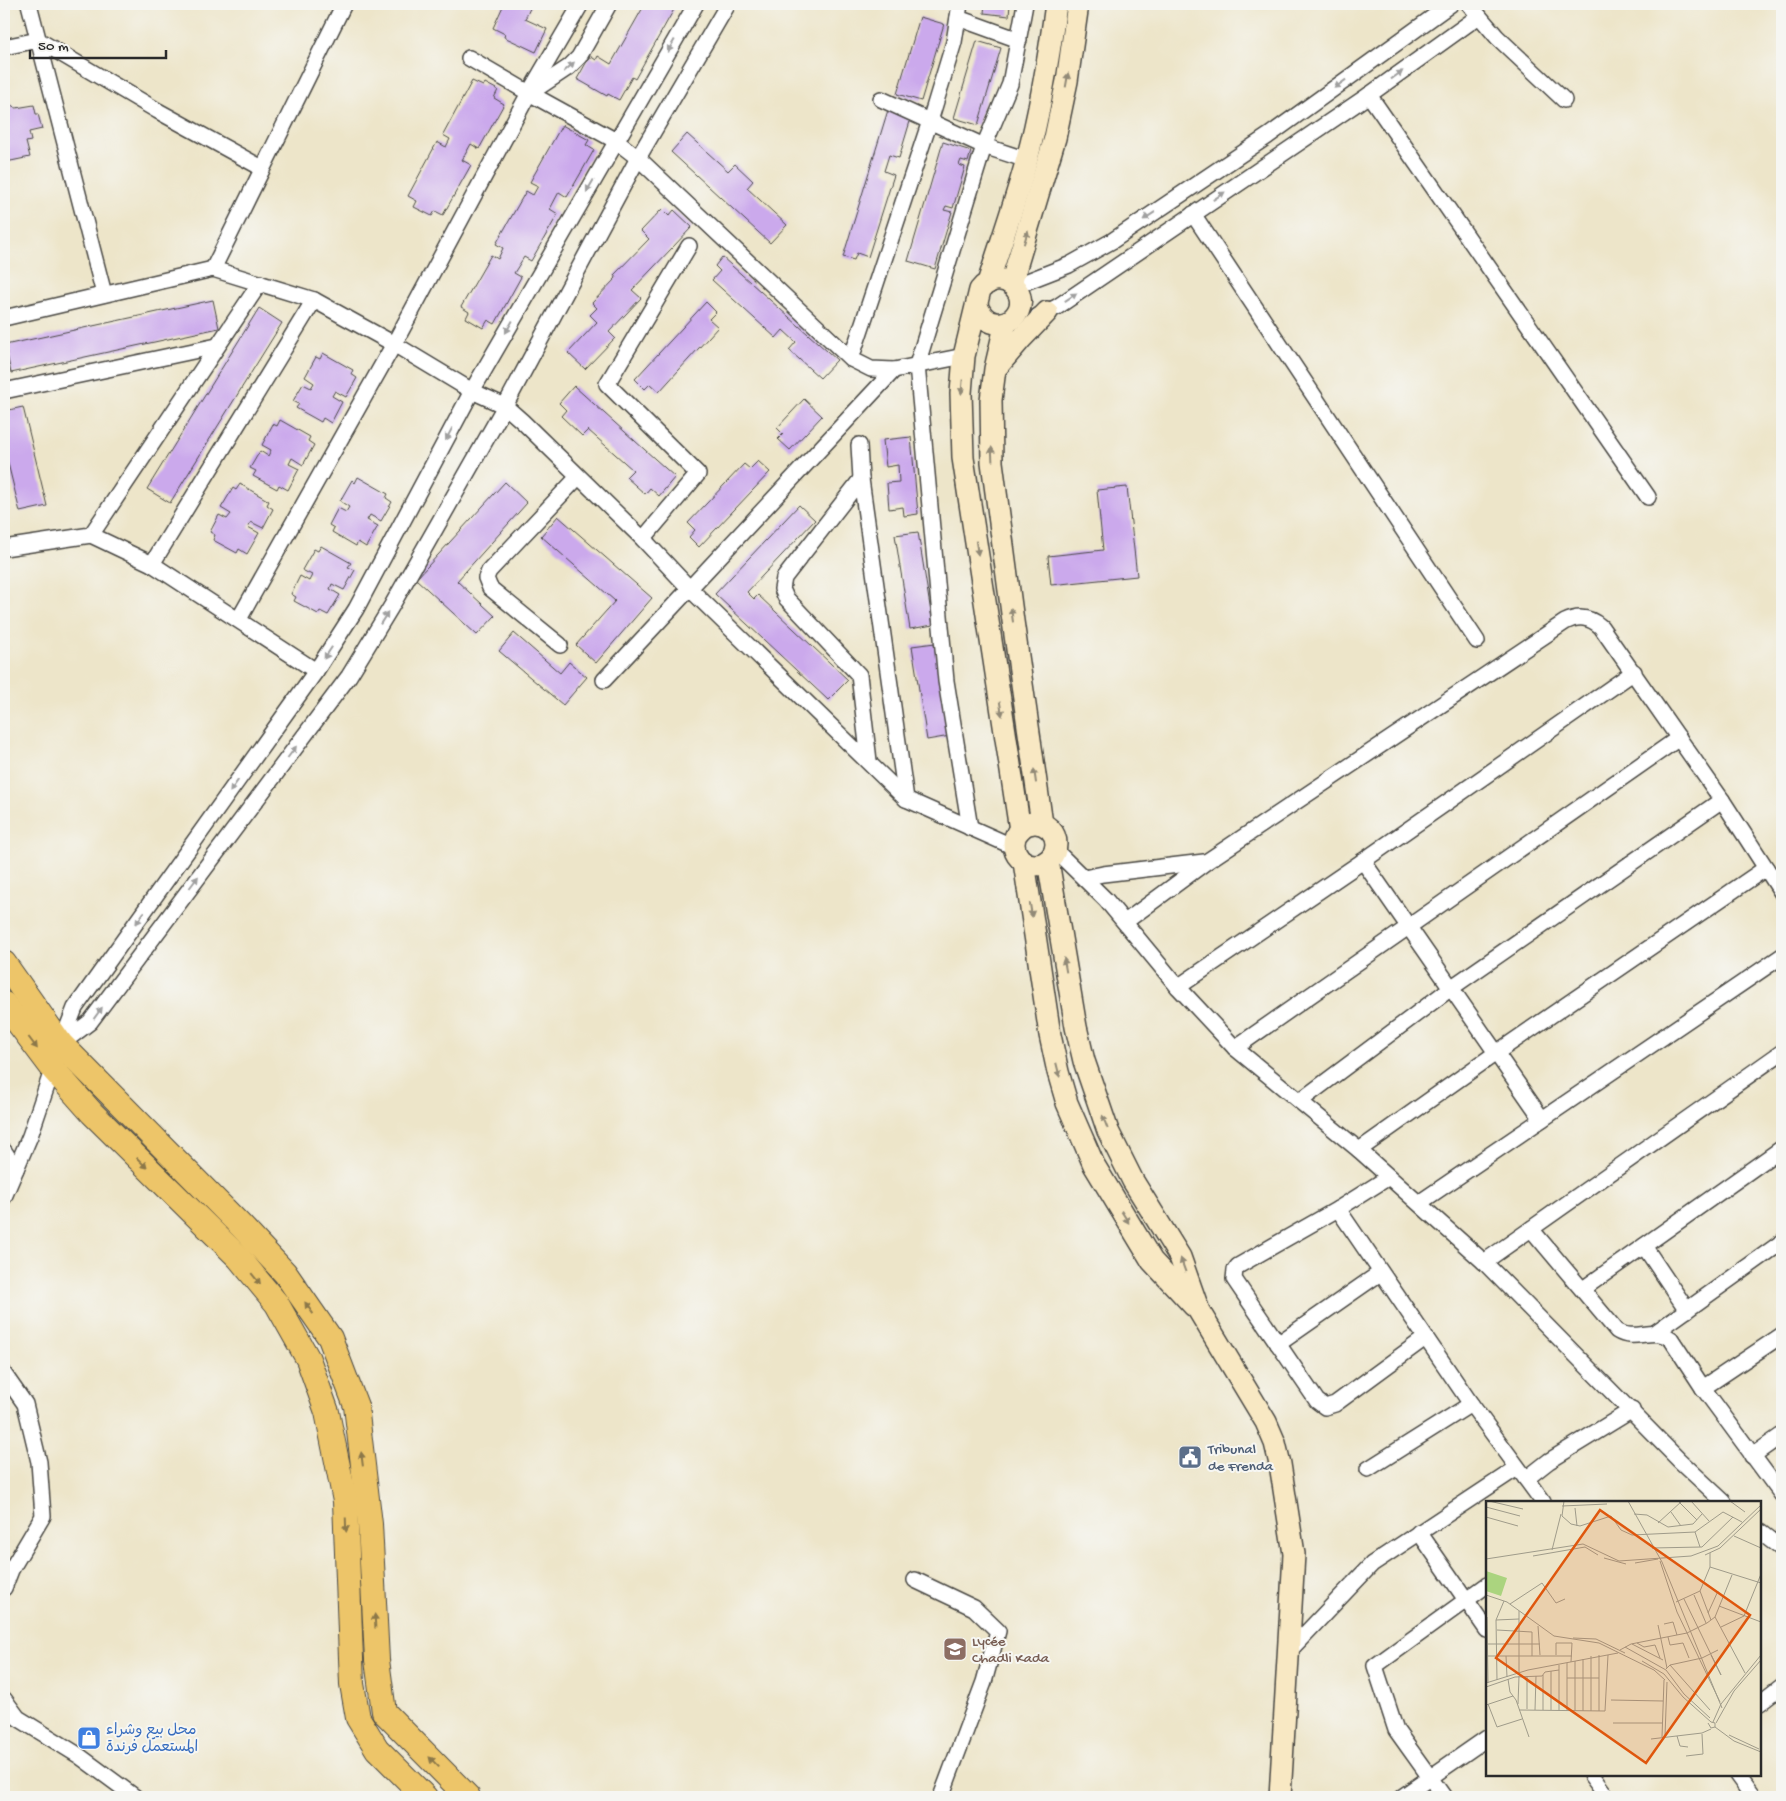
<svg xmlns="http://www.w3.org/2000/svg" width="1786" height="1801" font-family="'Gochi Hand','Playpen Sans Arabic',sans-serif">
	<rect width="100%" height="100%" fill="#f6f6f2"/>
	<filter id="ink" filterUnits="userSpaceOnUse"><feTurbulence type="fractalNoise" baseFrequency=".02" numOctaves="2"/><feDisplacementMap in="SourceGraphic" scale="10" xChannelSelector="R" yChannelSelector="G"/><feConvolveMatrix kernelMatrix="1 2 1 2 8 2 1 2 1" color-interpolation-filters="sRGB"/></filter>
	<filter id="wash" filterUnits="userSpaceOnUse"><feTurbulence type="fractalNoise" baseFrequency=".0096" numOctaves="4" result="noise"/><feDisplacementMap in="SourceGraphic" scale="20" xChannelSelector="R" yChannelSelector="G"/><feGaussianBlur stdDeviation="1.12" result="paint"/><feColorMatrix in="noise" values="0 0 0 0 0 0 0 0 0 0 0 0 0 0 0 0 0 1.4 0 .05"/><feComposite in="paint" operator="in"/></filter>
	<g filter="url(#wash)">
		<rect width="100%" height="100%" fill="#ede5c9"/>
		<g id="blocks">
			<g fill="#cba9ec">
				<polygon points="504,4 532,4 525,19 547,29 536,52 504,37 505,34 493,28"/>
				<polygon points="645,4 677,4 635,79 632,77 619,100 608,94 607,96 577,79 590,56 596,60 598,56 611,64"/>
				<polygon points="985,4 1010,4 1009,16 984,13"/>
				<polygon points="920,17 944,24 921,101 897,94"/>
				<polygon points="977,41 1001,48 978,125 954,118"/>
				<polygon points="472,81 483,86 485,83 498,90 494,98 504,104 479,149 471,144 462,160 471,165 443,215 435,211 432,216 414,207 417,201 408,196 437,142 446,147 450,139 443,135"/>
				<polygon points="4,86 8,103 16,108 34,105 36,114 38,114 42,129 29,132 31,141 26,142 30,157 6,162 4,151"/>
				<polygon points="888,110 911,118 899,158 889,155 884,171 894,175 868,257 857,253 854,260 843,257"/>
				<polygon points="562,125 589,140 586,145 594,150 567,197 559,192 550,209 558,214 531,261 524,257 514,273 521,277 495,324 488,320 483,328 466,318 469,312 461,307 491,255 498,259 503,248 496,244 526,191 533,195 538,186 530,182"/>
				<polygon points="687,134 728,171 735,164 753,181 747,188 787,225 770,243 671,152"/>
				<polygon points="943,142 971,151 968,162 961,160 959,165 965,167 953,208 946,206 944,210 952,212 935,269 908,261"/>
				<polygon points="662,209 669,216 674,210 692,227 632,290 641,298 609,332 615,338 585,369 568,353 597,322 590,315 597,308 592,303 616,278 614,275 649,239 641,231"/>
				<polygon points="722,257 837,360 820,378 789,350 796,342 783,330 776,338 712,280 720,271 715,266"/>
				<polygon points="213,300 219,328 11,373 5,345"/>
				<polygon points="706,302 716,312 709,319 718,327 659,392 650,384 645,389 635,379"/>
				<polygon points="259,308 282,323 170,503 147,489"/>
				<polygon points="323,353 353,370 351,374 357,378 346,397 335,391 332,396 342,402 331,423 323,418 321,422 296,408 299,404 293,401 303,384 311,388 314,383 305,377 316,357 320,359"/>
				<polygon points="574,386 675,477 659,496 650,488 645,494 626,477 633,470 588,430 582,436 561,416 566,410 559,403"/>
				<polygon points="804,399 822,416 790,450 778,439 783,434 777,428"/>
				<polygon points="23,407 47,506 20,512 4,447 4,411"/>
				<polygon points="280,420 310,437 308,441 314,445 303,465 292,458 289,464 299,469 288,490 279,485 277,489 253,476 256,471 250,468 260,451 268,456 271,450 262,445 273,424 277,426"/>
				<polygon points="911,437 918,514 904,516 903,507 889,509 887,483 899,482 898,465 886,467 883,440"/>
				<polygon points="758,461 770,472 699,547 689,537 695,530 688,523 744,464 750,469"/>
				<polygon points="358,477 388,494 386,498 392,502 381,521 370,515 367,520 378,526 366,547 358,542 356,546 332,532 334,528 329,525 338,508 346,512 349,507 340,501 352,480 355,483"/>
				<polygon points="505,482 527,503 457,581 495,616 477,635 416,579"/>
				<polygon points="240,484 269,501 267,505 273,509 263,528 251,522 248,527 259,533 247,554 239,549 237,553 213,540 215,535 210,532 219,515 227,519 231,514 221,508 233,488 236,490"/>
				<polygon points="1127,487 1137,576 1051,585 1048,556 1103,550 1097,490"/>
				<polygon points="799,505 815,520 747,592 754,599 758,595 848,680 828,700 715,594"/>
				<polygon points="558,516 652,598 596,663 576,645 615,601 541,536"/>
				<polygon points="918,532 933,625 910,629 895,535"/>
				<polygon points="321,546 351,563 348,567 355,570 344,590 332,584 330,589 340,595 328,615 320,611 318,614 294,601 296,597 291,594 300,576 309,581 312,575 302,570 314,549 318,551"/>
				<polygon points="514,633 560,673 569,662 587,677 563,705 499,651"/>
				<polygon points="935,643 950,736 927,740 912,646"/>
			</g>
		</g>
	</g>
	<g filter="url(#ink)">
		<use href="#blocks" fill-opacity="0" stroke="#484743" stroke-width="1"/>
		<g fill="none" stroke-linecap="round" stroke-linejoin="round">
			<g stroke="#484743" stroke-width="18">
				<g id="street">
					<polyline points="29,4 104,294"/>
					<polyline points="1469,4 1497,37 1564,100"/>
					<polyline points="958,18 1019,40"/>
					<polyline points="4,47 38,40 158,111 262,168"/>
					<polyline points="469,58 529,93 616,141 638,158 851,359 871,369 894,370 964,356"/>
					<polyline points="530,93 569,67 579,57 609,4"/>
					<polyline points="1369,95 1648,497"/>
					<polyline points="881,99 984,146 1027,160"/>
					<polyline points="1193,214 1477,641"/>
					<polyline points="213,269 344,4"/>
					<polyline points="1015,286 1069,265 1112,241 1268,136 1451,4"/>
					<polyline points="1038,316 1057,307 1369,95 1479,16"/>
					<polyline points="4,318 213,269 314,300 394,344 472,391 505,406 522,421 643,539 689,588 906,799 1014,847"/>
					<polyline points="851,359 930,121 954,42 960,4"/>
					<polyline points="4,391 217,346"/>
					<polyline points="859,445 861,479 906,799"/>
					<polyline points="861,479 784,578 782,589 786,598 859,675 869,761"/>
					<polyline points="91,535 260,283"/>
					<polyline points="643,539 698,474 607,384 689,246"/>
					<polyline points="4,548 91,535 152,564 316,671"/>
					<polyline points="152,564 314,300"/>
					<polyline points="239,619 394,344 529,93 581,4"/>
					<polyline points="560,645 490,588 486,578 489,571 578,477"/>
					<polyline points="604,680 894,370"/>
					<polyline points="970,828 946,681 917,365 984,146 1010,84 1025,4"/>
					<polyline points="1055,850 1106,900 1178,987 1235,1048 1359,1150 1484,1262 1679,1460 1724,1502"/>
					<polyline points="1363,861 1542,1119"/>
					<polyline points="1084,878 1103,874 1204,862"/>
					<path d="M1125,922L1206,862L1565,622C1579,615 1590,617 1601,627L1722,800L1782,893"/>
					<polyline points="1178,987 1363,861 1634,672"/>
					<polyline points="61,1044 90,1022 349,676 391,607 505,406 638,158 728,4"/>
					<polyline points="1235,1048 1679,738"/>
					<polyline points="1300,1101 1451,988 1722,800"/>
					<polyline points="1359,1150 1496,1053 1766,868"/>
					<polyline points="4,1151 16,1169"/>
					<polyline points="1389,1177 1338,1209 1238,1266 1235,1270 1234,1279 1317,1401 1325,1407 1335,1404 1425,1338"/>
					<polyline points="4,1197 30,1136 61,1044 75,1008 316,671 356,609 472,391 696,4"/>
					<polyline points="1419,1203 1782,956"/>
					<polyline points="1338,1209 1471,1404 1543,1502"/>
					<path d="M1531,1229L1617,1331C1636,1343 1653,1325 1671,1339L1703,1388L1782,1495"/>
					<polyline points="1644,1246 1687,1310"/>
					<polyline points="1484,1262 1782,1052"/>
					<polyline points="1583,1289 1782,1148"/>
					<polyline points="1656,1332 1782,1242"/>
					<polyline points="1278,1344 1380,1273"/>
					<polyline points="4,1374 25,1404 39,1462 43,1516 11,1570 4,1588"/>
					<polyline points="1703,1388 1782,1335"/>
					<polyline points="1752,1456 1782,1435"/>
					<polyline points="1368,1469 1471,1404"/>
					<polyline points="1526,1479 1549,1461 1632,1410"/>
					<polyline points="1419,1532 1487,1630"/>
					<polyline points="1760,1532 1782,1549"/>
					<polyline points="915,1580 974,1608 998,1631 984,1682 941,1797"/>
					<polyline points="1289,1651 1372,1564 1517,1468"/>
					<polyline points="4,1699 18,1718 78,1755 135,1797"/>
					<polyline points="1760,1703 1782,1686"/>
					<polyline points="1591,1775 1607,1797"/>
					<polyline points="1737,1775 1753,1797"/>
					<polyline points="1402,1797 1487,1738"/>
					<polyline points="1444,1797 1396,1730 1375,1666 1487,1585"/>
				</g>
			</g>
			<g stroke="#484743" stroke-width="24">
				<g id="secondary">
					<path d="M988,283C1001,242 1016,200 1027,159C1041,108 1049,56 1056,4"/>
					<polyline points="1011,284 1055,138 1067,81 1078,4"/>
					<path d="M977,305C980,314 985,321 995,323C1002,324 1009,322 1013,318C1036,296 1001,263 980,290L964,356L961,393L963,458L1020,830"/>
					<polyline points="1006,322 995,369 991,400 992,462 1013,621 1042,824"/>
					<polyline points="997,367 1021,339 1047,312"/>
					<circle cx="1035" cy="844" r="21"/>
					<polyline points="1048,861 1076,1027 1084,1061 1108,1131 1133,1181 1180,1257 1199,1311 1266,1422 1275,1443 1280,1464 1294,1554 1280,1797"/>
					<polyline points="1024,862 1050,1035 1058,1072 1067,1103 1094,1165 1152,1261 1194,1306"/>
				</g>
			</g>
			<g stroke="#484743" stroke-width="26">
				<g id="primary">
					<polyline points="4,963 61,1044 241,1226 285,1273 330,1338 356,1406 370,1524 377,1660 384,1712 468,1797"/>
					<polyline points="4,1004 53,1069 92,1113 239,1258 277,1304 308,1359 327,1412 345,1501 352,1684 358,1718 377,1749 425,1797"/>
				</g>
			</g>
			<use href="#street" stroke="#fff" stroke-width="15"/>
			<use href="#secondary" stroke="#f8e8c3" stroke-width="21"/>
			<use href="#primary" stroke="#edc569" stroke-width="24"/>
		</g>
		<defs><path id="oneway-solid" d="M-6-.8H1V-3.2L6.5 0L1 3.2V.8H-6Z" transform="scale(1.25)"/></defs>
		<g fill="#a0a0a0">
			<use href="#oneway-solid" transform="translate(671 46) rotate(120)"/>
			<use href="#oneway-solid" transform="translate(569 67) rotate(-42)"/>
			<use href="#oneway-solid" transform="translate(1397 75) rotate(-36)"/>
			<use href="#oneway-solid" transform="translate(1340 84) rotate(144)"/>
			<use href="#oneway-solid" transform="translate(590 186) rotate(120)"/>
			<use href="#oneway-solid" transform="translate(1219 196) rotate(-34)"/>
			<use href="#oneway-solid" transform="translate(1149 216) rotate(146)"/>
			<use href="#oneway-solid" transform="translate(1071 297) rotate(-34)"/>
			<use href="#oneway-solid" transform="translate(509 327) rotate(120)"/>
			<use href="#oneway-solid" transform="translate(449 434) rotate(118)"/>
			<use href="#oneway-solid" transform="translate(384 618) rotate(-58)"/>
			<use href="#oneway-solid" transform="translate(328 653) rotate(123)"/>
			<use href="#oneway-solid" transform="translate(292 752) rotate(-53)"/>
			<use href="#oneway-solid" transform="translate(234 786) rotate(125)"/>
			<use href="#oneway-solid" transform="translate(194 882) rotate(-53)"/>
			<use href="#oneway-solid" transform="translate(140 918) rotate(125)"/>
			<use href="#oneway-solid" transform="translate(98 1013) rotate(-54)"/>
		</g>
		<g fill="#928a77">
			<use href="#oneway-solid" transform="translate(1067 80) rotate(-80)"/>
			<use href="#oneway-solid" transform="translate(1026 237) rotate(-73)"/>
			<use href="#oneway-solid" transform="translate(962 387) rotate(95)"/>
			<use href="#oneway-solid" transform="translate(992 454) rotate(-93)"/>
			<use href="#oneway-solid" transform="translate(977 548) rotate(81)"/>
			<use href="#oneway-solid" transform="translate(1012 615) rotate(-98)"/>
			<use href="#oneway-solid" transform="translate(1001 709) rotate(81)"/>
			<use href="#oneway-solid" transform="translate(1035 776) rotate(-98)"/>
			<use href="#oneway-solid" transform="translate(1031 910) rotate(81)"/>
			<use href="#oneway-solid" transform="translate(1065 965) rotate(-100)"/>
			<use href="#oneway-solid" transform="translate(1058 1070) rotate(76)"/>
			<use href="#oneway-solid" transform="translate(1105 1122) rotate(-111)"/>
			<use href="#oneway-solid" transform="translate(1125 1217) rotate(58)"/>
			<use href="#oneway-solid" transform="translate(1183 1265) rotate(-110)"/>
		</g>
		<g fill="#8c784a">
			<use href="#oneway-solid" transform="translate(33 1043) rotate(53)"/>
			<use href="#oneway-solid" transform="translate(142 1163) rotate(45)"/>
			<use href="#oneway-solid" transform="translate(256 1279) rotate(51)"/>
			<use href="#oneway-solid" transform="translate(309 1308) rotate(-125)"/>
			<use href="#oneway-solid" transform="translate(362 1459) rotate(-97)"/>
			<use href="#oneway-solid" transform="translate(346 1525) rotate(88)"/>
			<use href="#oneway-solid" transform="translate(375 1621) rotate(-93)"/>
			<use href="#oneway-solid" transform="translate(434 1762) rotate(-134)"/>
		</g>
	</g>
	<defs>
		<g id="civic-square" transform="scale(1.25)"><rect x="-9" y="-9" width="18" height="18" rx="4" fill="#5c6f8a" stroke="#f6f6f2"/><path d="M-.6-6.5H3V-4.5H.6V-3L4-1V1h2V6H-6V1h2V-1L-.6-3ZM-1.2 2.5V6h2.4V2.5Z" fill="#fff"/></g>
		<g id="school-square" transform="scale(1.25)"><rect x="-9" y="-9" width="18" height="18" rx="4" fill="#8d6e63" stroke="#f6f6f2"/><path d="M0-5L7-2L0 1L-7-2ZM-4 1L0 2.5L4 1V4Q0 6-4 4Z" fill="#fff"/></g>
		<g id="shop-square" transform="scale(1.25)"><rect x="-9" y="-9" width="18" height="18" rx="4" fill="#3f7fe0" stroke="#f6f6f2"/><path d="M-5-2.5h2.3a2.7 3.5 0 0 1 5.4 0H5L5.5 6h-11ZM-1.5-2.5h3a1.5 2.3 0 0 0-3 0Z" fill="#fff"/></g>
	</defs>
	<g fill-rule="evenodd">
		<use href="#civic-square" x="1190" y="1457"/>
		<use href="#school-square" x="955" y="1649"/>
		<use href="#shop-square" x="89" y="1738"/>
	</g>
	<g text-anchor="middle" stroke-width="4" stroke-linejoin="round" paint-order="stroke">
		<g font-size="15" fill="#4e5e75" stroke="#f6f6f2" text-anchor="start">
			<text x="1208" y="1453">Tribunal<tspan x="1208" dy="17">de Frenda</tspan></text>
		</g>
		<g font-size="15" fill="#785e54" stroke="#f6f6f2" text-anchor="start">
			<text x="972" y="1645">Lycée<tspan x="972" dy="17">Chadli Kada</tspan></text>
		</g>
		<g font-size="15" fill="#366cbe" stroke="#f6f6f2" text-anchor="start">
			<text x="106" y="1734">محل بيع وشراء<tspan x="106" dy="17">المستعمل فرندة</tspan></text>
		</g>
	</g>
	<g transform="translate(1486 1501)">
		<rect width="275" height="275" fill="#ede5c9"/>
		<path d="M0,70L21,77L15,95L0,90Z" fill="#abd47f"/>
		<path fill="none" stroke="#9f9b8a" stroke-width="1" d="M3,0L37,8M78,0L76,15L85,23L94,25L125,15L135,29L146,34L209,31L237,11L256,21M142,0L176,61L236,207M192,0L211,19M205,0L223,20M244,0L259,11M76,5L121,3M0,6L34,15M89,7L91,25M185,11L195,25M148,13L161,14L182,26L207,23L216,13M0,16L32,25M172,22L196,0M209,31L214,46M248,35L275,47M166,47L216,46L247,16M66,49L75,13M219,54L234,47L275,8M47,55L99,46L112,54M118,57L140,63M0,58L97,43L133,60L205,55L232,45L275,4M174,60L191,111L234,201M149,62L172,58M224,66L275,82M214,90L225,119M0,94L21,101L68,135L113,142L168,169L179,179M208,94L220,122M198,98L235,174M190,101L214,90L224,66V52M24,103L56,82L70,102L79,98M233,105L275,121M222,112L232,90M1,116L2,182M229,116L259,172M10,119L33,118M178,123L187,121L191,134M172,124L181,167M52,125L54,154M235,126L258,115L275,73M11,129L46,131V155M182,136L184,144L197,142L203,157M87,137L110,138L139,152M151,142L158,146L169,144L174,157M1,143H54M146,143L177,159M139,146L180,169L198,193L224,217M134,149L145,143L201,132L221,122L229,116L246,74M70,154V142H86L85,161M225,154L235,174M0,155H86M20,155L21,176M97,158V210M156,160L178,173L197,196L225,221M73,164V210M184,164L224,209M180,168L184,164L216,157L232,149M65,170V209M33,171V110M57,174V209M81,177H113M22,178L24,191L30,199L43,236M11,179L10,119L18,100M0,182L42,169L132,152M0,186L29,176L56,175L59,171L73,169M125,199L177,200M2,203L11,226L36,218M32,203L33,175M0,204L27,195M41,208V175M33,209L119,210L122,154M49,209L50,175M81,210V162M89,210V160M105,210V155M113,210V154M227,221L235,203L275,154M127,222H176M222,222L225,227L229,226V222L225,221M230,222L248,190L275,159M229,226L248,240L275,251M243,234L273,248M179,235L181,181M191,235L194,245L202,246M176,236L178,179M165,238L216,232L225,228M200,255L217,253L216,233"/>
		<path fill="#df570e" fill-opacity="0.15" stroke="#df570e" stroke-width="2.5" d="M114,9L264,114L160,262L10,157Z"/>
		<rect width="275" height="275" fill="none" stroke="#2b2b2b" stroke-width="2.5"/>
	</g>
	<rect width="1786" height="1801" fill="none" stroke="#f6f6f2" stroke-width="20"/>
	<path d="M30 50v8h136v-8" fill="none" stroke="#2b2b2b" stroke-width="2.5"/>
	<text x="38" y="50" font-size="15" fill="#2b2b2b" stroke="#f6f6f2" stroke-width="4" paint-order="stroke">50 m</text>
</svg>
